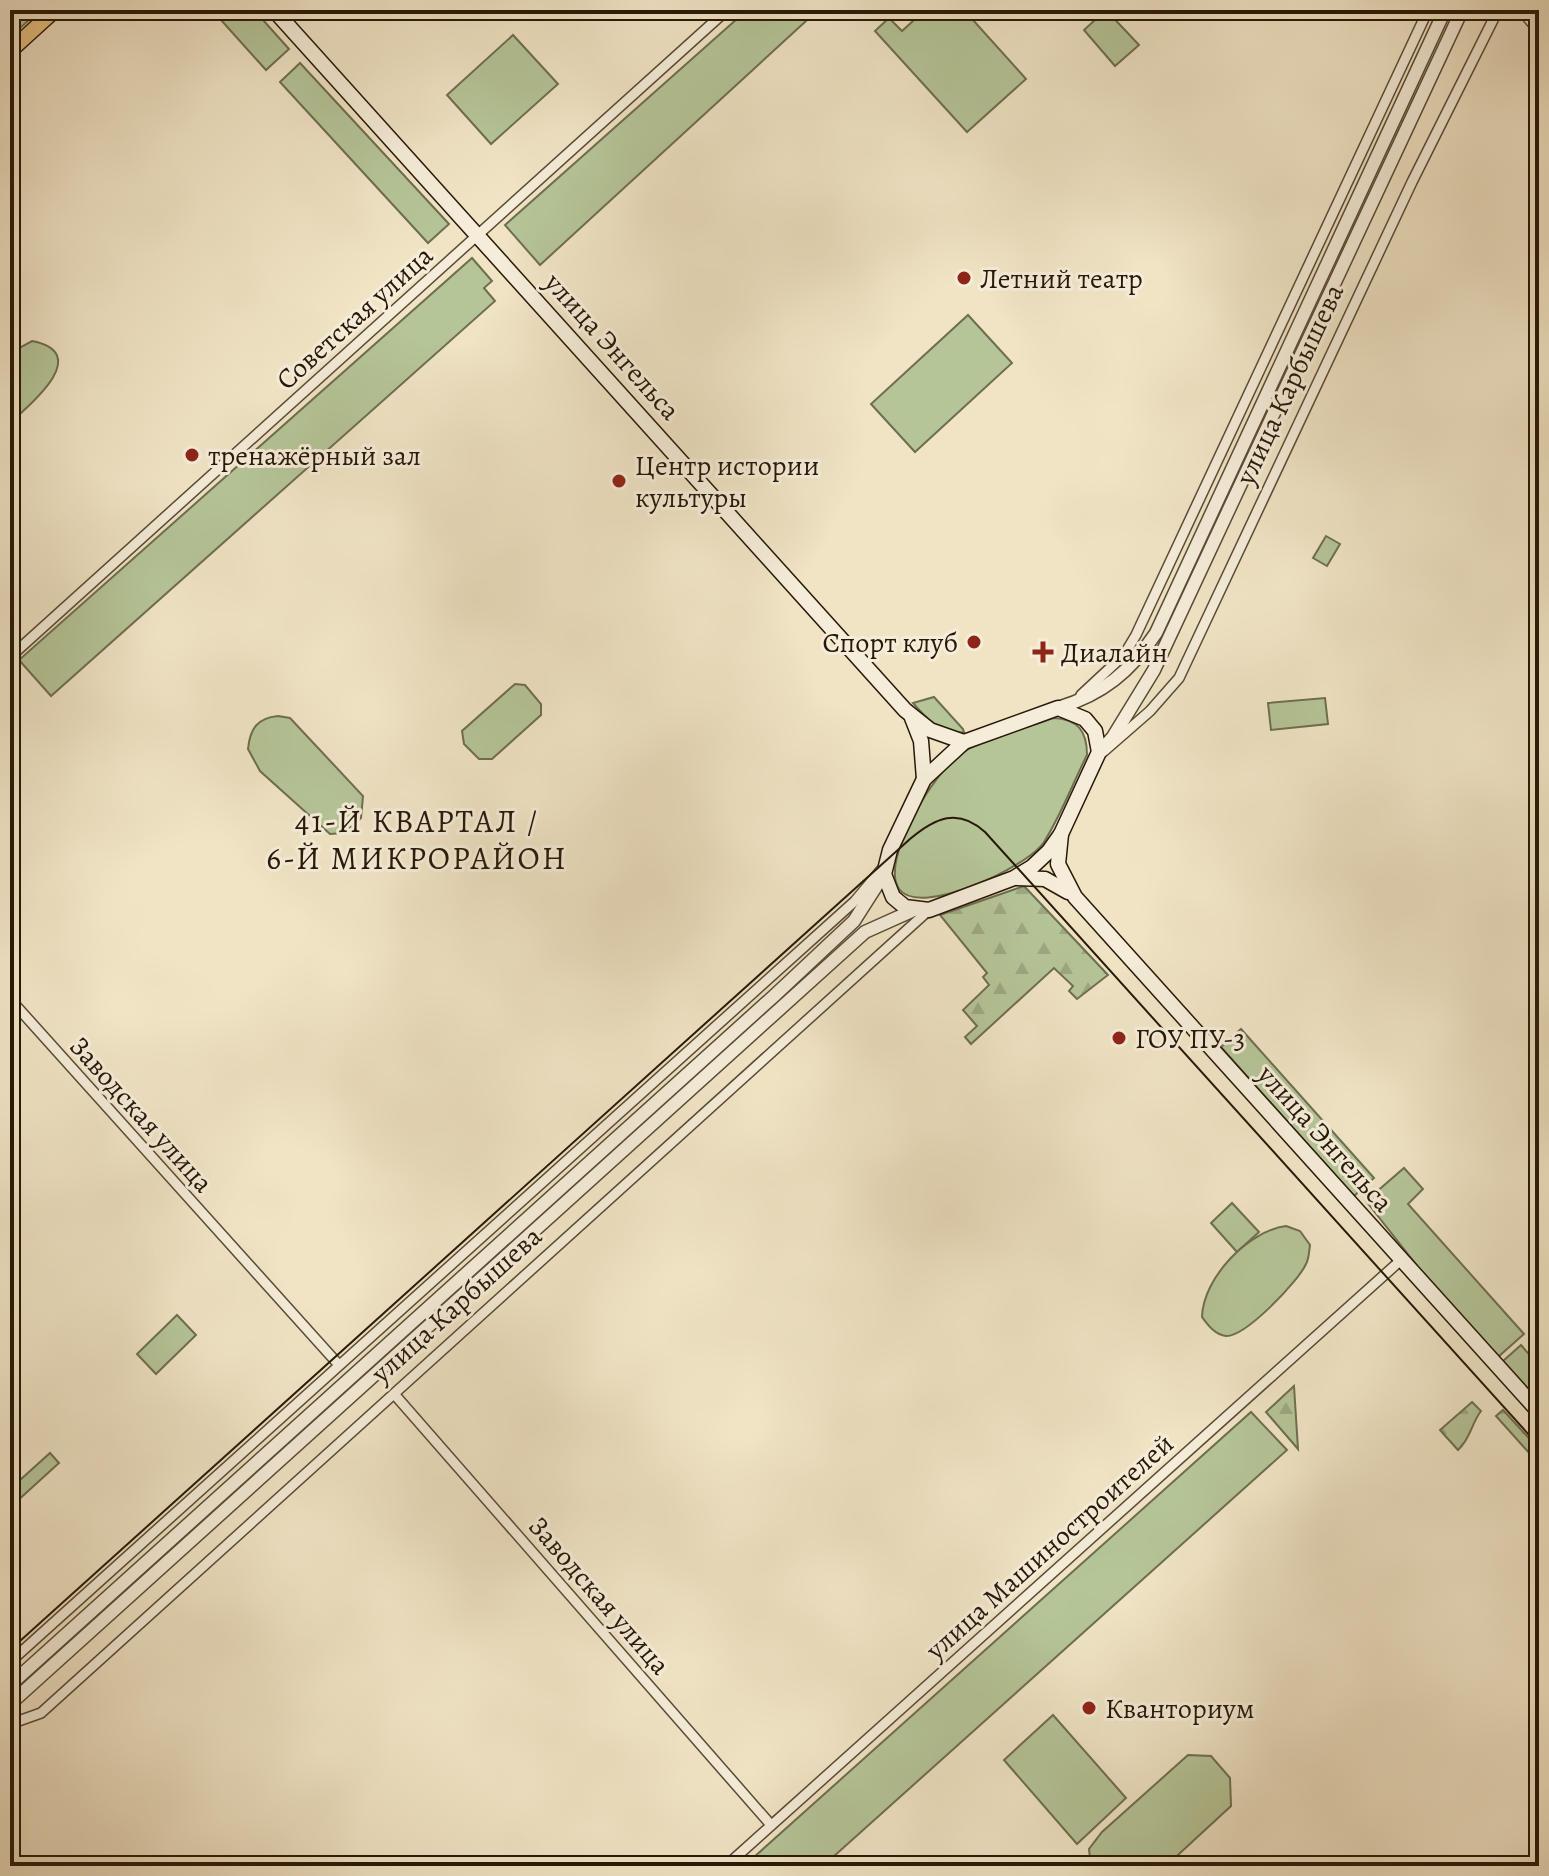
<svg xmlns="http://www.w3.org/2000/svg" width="1549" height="1876" font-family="Alegreya,serif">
	<defs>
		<pattern id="forest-firs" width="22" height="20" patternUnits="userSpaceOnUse" patternTransform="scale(2)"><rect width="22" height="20" fill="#b5c598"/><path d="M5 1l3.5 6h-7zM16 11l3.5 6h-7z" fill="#9ca882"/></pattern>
	</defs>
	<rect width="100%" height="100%" fill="#f0e4c5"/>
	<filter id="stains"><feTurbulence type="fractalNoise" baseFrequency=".0025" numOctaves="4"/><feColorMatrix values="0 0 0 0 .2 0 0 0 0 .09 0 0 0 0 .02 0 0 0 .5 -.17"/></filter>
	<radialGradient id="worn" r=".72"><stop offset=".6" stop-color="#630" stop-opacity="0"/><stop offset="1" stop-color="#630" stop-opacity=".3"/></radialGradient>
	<g fill="#b5c598" stroke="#6e6e50" stroke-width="2">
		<polygon points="10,10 40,10 10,37"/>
		<polygon points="212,10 254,10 289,49 266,70"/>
		<polygon points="747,10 818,10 540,265 505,225"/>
		<polygon points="925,10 964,10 1026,79 967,132 875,31 889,18 902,31"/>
		<polygon points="1106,10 1139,45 1115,66 1084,30"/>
		<polygon points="513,35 558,84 491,144 447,95"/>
		<polygon points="300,63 449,224 428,243 280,82"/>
		<polygon points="472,258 492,281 484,288 495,301 51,696 19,660"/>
		<polygon points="968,315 1012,363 915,452 871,404"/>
		<path d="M32,341C94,353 29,406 10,423V353Z"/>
		<polygon points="1326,536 1340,544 1327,566 1313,558"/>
		<polygon points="515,684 525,685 541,704 541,715 492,759 479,759 464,744 462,731"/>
		<path d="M934,697L963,729L964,732C942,738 926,717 913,703Z"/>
		<polygon points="1325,698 1328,724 1271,730 1268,703"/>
		<path d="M278,716L290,718L363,796L361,818L344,833L330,834L260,771L248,749C250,729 257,718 278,716Z"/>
		<path d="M1053,718C1078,719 1087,731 1087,755C1073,783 1061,815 1044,842C1028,867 920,918 899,889C879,860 936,769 962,753C985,738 1027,728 1053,718Z"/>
		<polygon points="1241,1029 1374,1178 1354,1196 1221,1047"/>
		<polygon points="1404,1168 1423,1189 1408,1204 1524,1334 1498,1357 1419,1268 1366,1201"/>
		<polygon points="1232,1203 1259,1232 1237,1252 1211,1223"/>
		<path d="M1286,1226L1300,1231L1310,1245C1309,1252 1309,1259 1306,1264C1298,1282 1245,1337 1226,1336C1215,1335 1208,1325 1202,1317C1203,1278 1248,1231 1286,1226Z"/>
		<polygon points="177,1315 196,1335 156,1374 137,1354"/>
		<polygon points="1521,1345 1539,1366 1539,1401 1503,1361"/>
		<polygon points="1251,1412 1287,1450 823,1866 744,1866"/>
		<polygon points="50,1453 59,1463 16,1502 10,1489"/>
		<polygon points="1053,1715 1126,1798 1077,1844 1004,1760"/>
		<polygon points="1188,1755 1211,1756 1230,1778 1231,1806 1166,1866 1091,1866 1089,1849 1102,1832"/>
	</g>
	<g fill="url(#forest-firs)" stroke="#6e6e50" stroke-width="2">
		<polygon points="1024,886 1108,975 1077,999 1069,991 1073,986 1054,968 971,1044 965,1037 977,1026 963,1010 989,985 983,977 987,973 940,915"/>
		<polygon points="1294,1386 1298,1449 1266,1412"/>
		<path d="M1472,1402L1481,1411C1471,1424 1471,1438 1458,1450L1440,1430Z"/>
		<polygon points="1503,1410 1539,1449 1539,1464 1496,1416"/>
	</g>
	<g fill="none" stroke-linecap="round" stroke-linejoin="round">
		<g stroke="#594b36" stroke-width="12">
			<g id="minor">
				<polyline points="1521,10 1539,31"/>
				<polyline points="10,657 727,10"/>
				<polyline points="1081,695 1124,655 1136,635 1428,10"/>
				<polyline points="1103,752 1150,711 1179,678 1412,182 1498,10"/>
				<polyline points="10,999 339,1365"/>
				<polyline points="395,1395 771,1825"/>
				<polyline points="10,1662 855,901 881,870"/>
				<polyline points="10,1724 41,1713 929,910"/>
				<polyline points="726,1866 1401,1260"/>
			</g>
		</g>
		<g stroke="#594b36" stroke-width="15">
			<g id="tertiary">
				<path d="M1058,708C1103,694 1130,672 1156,633L1445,10"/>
				<polyline points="1099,752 1113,737 1154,670 1462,10"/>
				<polyline points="10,1685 775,995 854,921 884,874"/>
				<polyline points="10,1704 865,932 914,910"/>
			</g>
		</g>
		<g stroke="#271807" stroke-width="17">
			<g id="secondary">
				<polyline points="274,10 905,710 930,730 964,742"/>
				<polygon points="1058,708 1085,719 1095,731 1099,752 1061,834 1049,851 1032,867 1014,878 929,910 905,907 893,897 884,874 890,850 924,779 964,742"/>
				<polyline points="912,718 921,741 924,779"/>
				<polyline points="1061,834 1058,864 1075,897 1539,1412"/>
				<polyline points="1017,878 1045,879 1068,892"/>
			</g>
		</g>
		<g stroke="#271807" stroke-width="17">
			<polyline id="primary" points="10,51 55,10"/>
		</g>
		<use href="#minor" stroke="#f5edd9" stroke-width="9"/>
		<use href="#tertiary" stroke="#f5edd9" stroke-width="12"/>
		<use href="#secondary" stroke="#f5edd9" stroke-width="14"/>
		<use href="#primary" stroke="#e8c282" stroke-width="14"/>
		<path stroke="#271807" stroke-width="2" d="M10,1650L910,839C935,818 958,807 985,832L1539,1446"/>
	</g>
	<g fill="#8f2418" stroke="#f5edd9" stroke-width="3">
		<circle cx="964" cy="278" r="8"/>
		<circle cx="192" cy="455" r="8"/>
		<circle cx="619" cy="481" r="8"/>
		<circle cx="974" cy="642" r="8"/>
		<path d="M1039 640h8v8h8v8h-8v8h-8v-8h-8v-8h8z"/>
		<circle cx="1119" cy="1038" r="8"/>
		<circle cx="1089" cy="1708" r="8"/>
	</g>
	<g text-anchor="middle" stroke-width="6" stroke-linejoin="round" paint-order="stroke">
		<g font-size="28" fill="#271807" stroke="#f5edd9" text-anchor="start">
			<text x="980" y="288">Летний театр</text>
			<text x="208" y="465">тренажёрный зал</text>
			<text x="635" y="475">Центр истории<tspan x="635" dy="32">культуры</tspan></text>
			<text x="958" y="652" text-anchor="end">Спорт клуб</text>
			<text x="1061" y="662">Диалайн</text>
			<text x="1135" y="1048">ГОУ ПУ-3</text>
			<text x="1105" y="1718">Кванториум</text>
		</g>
		<g font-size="28" fill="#271807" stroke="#f5edd9">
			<text transform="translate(354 317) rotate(-42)" y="10">Советская улица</text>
			<text transform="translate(613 346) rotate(48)" y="10">улица Энгельса</text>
			<text transform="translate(1289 384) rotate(-65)" y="10">улица Карбышева</text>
			<text transform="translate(142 1114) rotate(48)" y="10">Заводская улица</text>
			<text transform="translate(1326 1138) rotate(48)" y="10">улица Энгельса</text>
			<text transform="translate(456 1304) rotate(-42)" y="10">улица Карбышева</text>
			<text transform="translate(1049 1546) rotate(-42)" y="10">улица Машиностроителей</text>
			<text transform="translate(600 1595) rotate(49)" y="10">Заводская улица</text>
		</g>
		<g font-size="32" letter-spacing="2" fill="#271807" stroke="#f5edd9">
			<text x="417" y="832">41-Й КВАРТАЛ /<tspan x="417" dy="37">6-Й МИКРОРАЙОН</tspan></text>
		</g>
	</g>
	<rect width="1549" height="1876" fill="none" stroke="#f0e4c5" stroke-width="40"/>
	<rect x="12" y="12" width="1525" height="1852" fill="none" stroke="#271807" stroke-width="4"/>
	<rect x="20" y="20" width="1509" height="1836" fill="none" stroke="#271807" stroke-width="2"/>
	<rect width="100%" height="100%" filter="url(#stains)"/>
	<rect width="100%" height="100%" fill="url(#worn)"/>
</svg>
